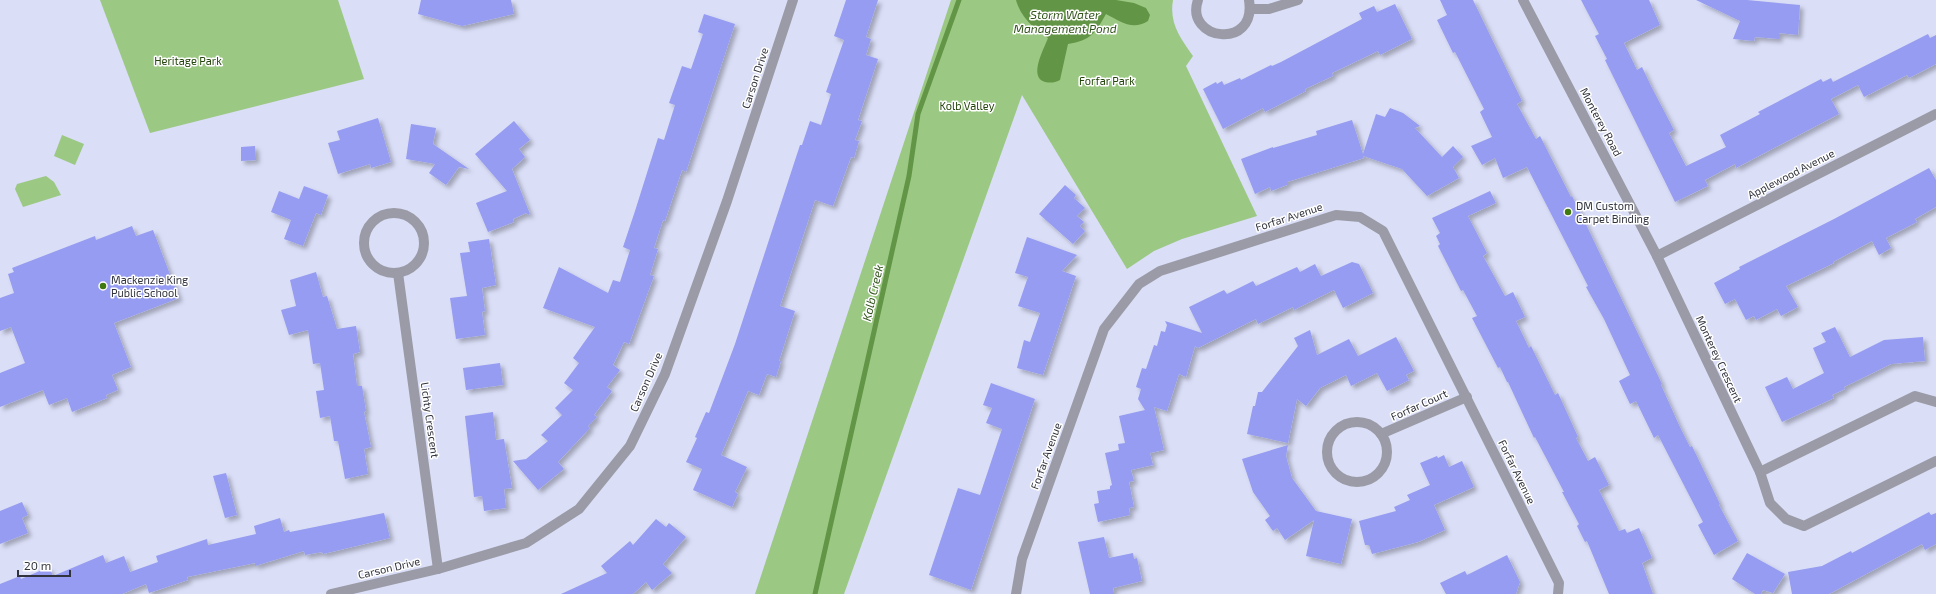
<svg xmlns="http://www.w3.org/2000/svg" width="1936" height="594" font-family="'Exo 2',sans-serif">
	<defs>
		<filter id="shadow"><feDropShadow dx="3.5" dy="3.5" stdDeviation="2" flood-color="#0004"/></filter>
	</defs>
	<rect width="100%" height="100%" fill="#dadef7"/>
	<g fill="#9bc883">
		<polygon points="100,0 338,0 364,79 150,133"/>
		<path d="M951,0H1173C1169,23 1180,38 1193,56L1186,66L1257,216L1182,239L1154,251L1127,269L1022,95L844,594H755Z"/>
		<polygon points="62,135 84,144 75,165 54,156"/>
		<polygon points="46,176 54,182 61,195 23,207 15,189 17,184"/>
	</g>
	<path fill="#639546" d="M1016,0H1116L1134,3L1146,8L1150,15L1148,21C1132,31 1120,21 1106,14C1095,34 1091,40 1068,44L1060,80C1054,83 1051,83 1045,82C1028,77 1044,49 1048,38C1034,29 1020,16 1016,0Z"/>
	<g fill="none" stroke-linecap="round" stroke-linejoin="round">
		<polyline stroke="#639546" stroke-width="5" points="815,594 909,176 918,114 959,0"/>
	</g>
	<g fill="#959cf1" filter="url(#shadow)">
		<polygon points="421,0 511,0 514,14 462,26 418,14"/>
		<polygon points="846,0 878,0 866,37 871,39 866,55 878,59 858,120 862,121 855,140 859,141 854,158 851,157 833,206 815,200 780,306 795,311 779,361 781,361 776,377 767,374 759,395 748,391 721,455 747,467 735,492 738,494 732,507 693,490 702,469 686,462 697,438 695,437 706,412 709,413 735,344 800,145 802,145 810,121 821,125 831,94 826,92 844,40 834,36"/>
		<polygon points="1440,0 1473,0 1522,101 1517,104 1536,139 1540,136 1571,197 1572,196 1582,216 1662,384 1661,385 1679,425 1690,447 1692,446 1720,504 1719,505 1738,541 1714,555 1698,525 1703,522 1658,435 1654,438 1636,401 1630,404 1619,381 1630,375 1604,319 1586,287 1588,286 1527,167 1503,178 1495,158 1482,165 1471,146 1492,137 1480,112 1484,109 1455,52 1453,53 1437,20 1447,15"/>
		<polygon points="1581,0 1649,0 1660,25 1624,43 1637,70 1642,67 1651,86 1674,130 1669,133 1686,166 1726,147 1720,135 1760,114 1758,112 1821,79 1823,82 1831,78 1833,82 1928,34 1930,38 1936,35 1936,64 1909,78 1907,75 1864,97 1858,85 1831,99 1839,114 1736,168 1735,164 1705,180 1708,186 1675,202 1605,60 1607,59 1595,36 1599,34"/>
		<polygon points="1696,0 1747,0 1800,5 1798,35 1779,33 1779,39 1755,37 1754,41 1733,39 1740,21"/>
		<polygon points="1395,4 1412,39 1380,55 1378,51 1332,73 1333,76 1305,89 1306,91 1265,112 1263,108 1223,129 1203,89 1216,82 1217,84 1222,81 1224,85 1240,78 1241,80 1271,65 1272,66 1281,62 1362,19 1359,13 1374,6 1377,12"/>
		<polygon points="704,14 735,24 686,172 682,170 665,221 663,220 654,248 658,249 650,275 654,276 629,344 624,342 613,365 620,370 607,387 612,391 594,415 597,417 588,426 590,428 558,462 564,469 538,490 513,461 526,459 548,441 541,435 562,415 555,408 573,390 564,383 579,363 573,358 595,327 543,308 559,267 608,293 613,280 620,282 630,250 623,247 635,211 658,138 664,140 675,105 669,103 682,66 691,69 703,34 698,32"/>
		<polygon points="1390,108 1403,113 1420,126 1415,128 1442,157 1453,146 1463,157 1453,167 1459,178 1427,196 1402,169 1363,156 1364,158 1287,182 1287,185 1271,191 1270,187 1255,194 1241,159 1273,147 1273,148 1317,135 1316,131 1352,120 1363,154 1376,114 1385,117"/>
		<polygon points="378,118 391,162 371,168 370,164 338,174 328,143 340,140 337,131"/>
		<polygon points="514,121 530,140 519,149 525,157 512,169 530,214 528,215 526,213 513,219 514,222 488,232 476,203 507,191 475,154"/>
		<polygon points="411,124 436,128 433,144 469,169 459,167 446,185 429,173 435,164 406,159"/>
		<polygon points="255,146 256,160 241,161 241,147"/>
		<polygon points="1929,168 1936,180 1936,207 1915,219 1917,222 1886,238 1891,248 1879,255 1872,241 1833,262 1834,263 1786,286 1798,307 1781,316 1777,309 1756,320 1754,316 1746,320 1735,299 1725,304 1714,283 1740,269 1739,267 1834,219"/>
		<polygon points="1065,185 1076,195 1074,198 1085,208 1077,216 1084,222 1080,226 1085,231 1073,244 1039,214"/>
		<polygon points="304,186 328,195 321,215 316,213 303,246 284,239 291,220 271,212 279,191 299,199"/>
		<polygon points="1490,191 1496,203 1468,216 1487,253 1483,256 1505,296 1513,292 1525,317 1516,321 1529,348 1531,346 1555,395 1558,393 1578,437 1576,438 1588,461 1595,457 1609,485 1599,490 1619,531 1625,529 1627,533 1639,528 1652,558 1642,563 1653,594 1609,594 1587,541 1585,542 1577,526 1579,524 1562,492 1564,492 1535,437 1534,438 1508,382 1507,382 1500,367 1498,368 1472,318 1477,316 1463,290 1461,291 1438,246 1440,244 1436,236 1440,233 1432,218"/>
		<polygon points="132,226 136,236 153,230 179,298 114,323 131,367 112,375 118,390 106,395 107,398 72,412 67,398 49,405 43,390 0,407 0,373 25,363 11,327 0,331 0,298 14,293 8,274 14,272 12,268 69,246 95,236 96,240"/>
		<polygon points="1027,237 1077,255 1062,271 1076,276 1043,375 1017,368 1024,340 1030,342 1040,313 1018,306 1028,277 1015,273"/>
		<polygon points="489,239 496,285 482,288 485,311 482,312 485,335 456,339 450,298 467,296 460,253 470,252 468,242"/>
		<polygon points="1352,262 1359,264 1373,293 1343,308 1334,290 1294,310 1293,307 1258,324 1256,319 1198,348 1195,346 1186,377 1179,374 1167,411 1154,407 1164,450 1150,453 1153,465 1131,470 1134,481 1129,482 1134,507 1129,508 1130,515 1098,522 1094,504 1099,503 1097,491 1110,489 1110,486 1112,485 1105,453 1119,450 1118,444 1125,443 1119,416 1145,410 1138,399 1141,389 1136,387 1142,368 1146,369 1154,345 1157,346 1161,331 1165,332 1167,325 1165,321 1202,333 1189,307 1224,290 1227,294 1253,281 1256,286 1297,267 1300,272 1315,264 1321,276"/>
		<polygon points="316,272 323,297 327,296 337,329 356,326 360,352 353,354 357,386 362,386 366,411 364,412 371,447 364,449 368,474 345,479 338,441 334,441 330,416 320,418 316,391 324,390 320,363 313,364 308,330 289,335 281,310 296,306 290,280"/>
		<polygon points="1835,327 1850,357 1884,340 1923,337 1925,361 1891,364 1844,387 1845,389 1832,395 1834,398 1782,422 1765,387 1787,377 1793,389 1824,373 1813,348 1826,342 1821,333"/>
		<polygon points="1310,330 1317,355 1349,339 1358,356 1396,337 1414,371 1406,375 1409,380 1387,391 1377,373 1351,386 1346,375 1320,388 1306,406 1297,399 1288,443 1247,434 1253,406 1255,406 1258,392 1262,392 1298,346 1294,338"/>
		<polygon points="500,363 503,385 466,390 463,368"/>
		<polygon points="991,383 1035,399 971,590 929,575 958,488 980,495 1002,429 986,423 992,408 983,405"/>
		<polygon points="493,412 496,440 504,439 512,488 504,489 506,508 484,511 482,496 474,497 465,416"/>
		<polygon points="1288,445 1286,456 1292,478 1316,511 1352,519 1341,564 1306,556 1314,520 1285,540 1277,528 1273,531 1265,520 1270,516 1253,492 1242,459"/>
		<polygon points="1444,455 1449,467 1462,461 1474,487 1434,505 1445,530 1418,542 1372,554 1369,545 1365,545 1359,521 1396,511 1394,507 1410,500 1407,495 1430,485 1420,463 1437,456 1438,458"/>
		<polygon points="226,473 237,515 225,518 213,476"/>
		<polygon points="22,502 28,515 22,518 28,533 0,544 0,511"/>
		<polygon points="1929,512 1931,515 1936,513 1936,544 1925,550 1922,544 1829,594 1792,594 1788,572 1822,566 1851,551 1852,553"/>
		<polygon points="384,513 390,538 323,554 322,552 305,555 304,551 255,566 255,563 187,577 188,580 149,593 146,584 122,594 0,594 0,584 20,576 21,579 49,567 53,576 103,555 106,563 124,556 130,572 158,562 156,556 207,539 208,545 256,534 254,526 280,518 284,532 289,530 290,532"/>
		<polygon points="656,519 666,527 669,523 686,537 663,564 672,573 652,590 646,582 633,594 561,594 607,573 601,566 630,541 633,545"/>
		<polygon points="1104,537 1109,558 1133,553 1134,559 1137,558 1142,581 1113,588 1114,594 1090,594 1078,542"/>
		<polygon points="1747,553 1785,574 1773,593 1763,590 1761,594 1755,594 1732,579"/>
		<polygon points="1507,555 1520,582 1516,594 1446,594 1440,583 1465,571 1467,575"/>
	</g>
	<g fill="none" stroke-linecap="round" stroke-linejoin="round">
		<g stroke="#9a9ba6" stroke-width="10">
			<path d="M1198,0C1184,40 1257,51 1249,0"/>
			<polyline points="1523,0 1657,256 1760,472 1770,503 1786,519 1804,526 1936,461"/>
			<polyline points="1250,9 1269,9 1298,0"/>
			<circle cx="394" cy="243" r="30"/>
			<polyline points="1657,256 1936,114"/>
			<polyline points="398,273 438,569"/>
			<circle cx="1357" cy="452" r="30"/>
			<polyline points="1381,434 1467,397"/>
			<polyline points="1760,472 1915,396 1936,402"/>
			<polyline points="331,594 438,569 526,543 579,509 630,446 665,374 727,201 793,0"/>
			<polyline points="1016,594 1022,559 1104,329 1139,284 1160,271 1336,215 1360,217 1383,231 1559,583 1558,594"/>
		</g>
	</g>
	<g fill="#407910" stroke="#fff" stroke-width="1.5">
		<circle cx="1568" cy="212" r="4"/>
		<circle cx="103" cy="286" r="4"/>
	</g>
	<g text-anchor="middle" stroke-width="3" stroke-linejoin="round" paint-order="stroke">
		<g font-size="11" fill="#23440a" stroke="#fff">
			<text x="188" y="65">Heritage Park</text>
			<text x="1107" y="85">Forfar Park</text>
			<text x="967" y="110">Kolb Valley</text>
		</g>
		<g font-size="11" fill="#31333d" stroke="#fff">
			<text transform="translate(755 78) rotate(-72)" y="4">Carson Drive</text>
			<text transform="translate(1601 122) rotate(62)" y="4">Monterey Road</text>
			<text transform="translate(1791 174) rotate(-27)" y="4">Applewood Avenue</text>
			<text transform="translate(1289 217) rotate(-18)" y="4">Forfar Avenue</text>
			<text transform="translate(1719 359) rotate(65)" y="4">Monterey Crescent</text>
			<text transform="translate(646 382) rotate(-66)" y="4">Carson Drive</text>
			<text transform="translate(1419 405) rotate(-24)" y="4">Forfar Court</text>
			<text transform="translate(430 420) rotate(82)" y="4">Lichty Crescent</text>
			<text transform="translate(1046 456) rotate(-70)" y="4">Forfar Avenue</text>
			<text transform="translate(1517 472) rotate(64)" y="4">Forfar Avenue</text>
			<text transform="translate(389 568) rotate(-13)" y="4">Carson Drive</text>
		</g>
		<g font-size="11" fill="#31333d" stroke="#fff" text-anchor="start">
			<text x="1576" y="210">DM Custom<tspan x="1576" dy="13">Carpet Binding</tspan></text>
			<text x="111" y="284">Mackenzie King<tspan x="111" dy="13">Public School</tspan></text>
		</g>
		<g font-size="12" font-style="italic" fill="#32541c" stroke="#fff">
			<text x="1065" y="19">Storm Water<tspan x="1065" dy="14">Management Pond</tspan></text>
			<text transform="translate(873 293) rotate(-77)" y="4">Kolb Creek</text>
		</g>
	</g>
	<path d="M18 570v6h52v-6" fill="none" stroke="#31333d" stroke-width="2"/>
	<text x="24" y="570" font-size="12" fill="#31333d" stroke="#ffffff" stroke-width="3" paint-order="stroke">20 m</text>
</svg>
